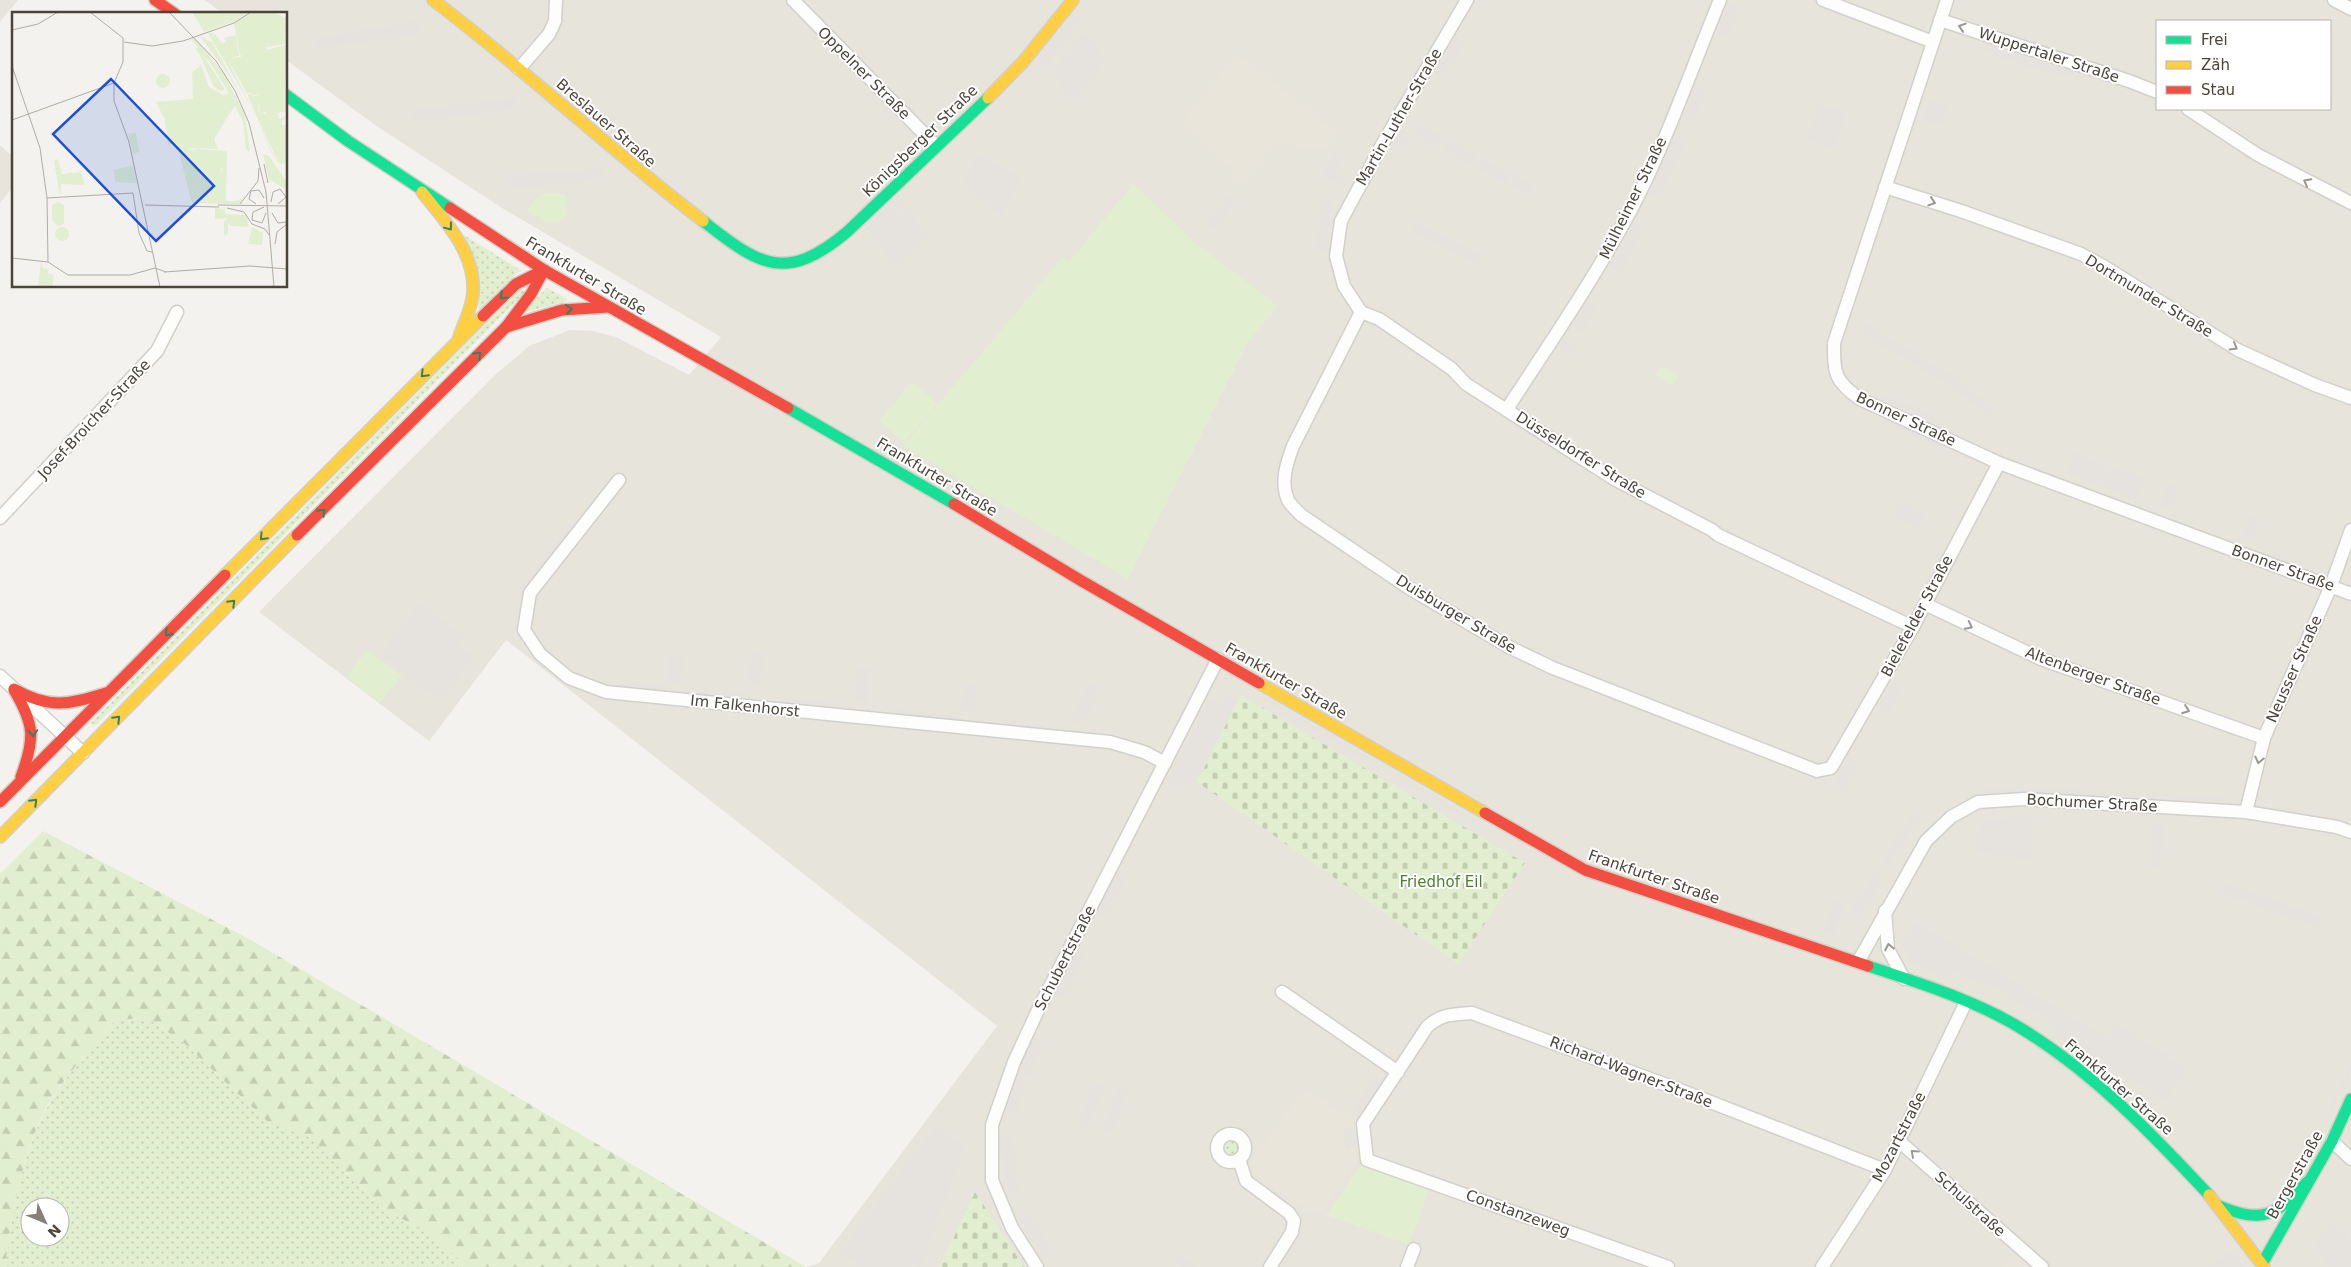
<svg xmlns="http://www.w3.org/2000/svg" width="2351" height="1267" font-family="'DejaVu Sans',sans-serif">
	<defs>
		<pattern id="grass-dots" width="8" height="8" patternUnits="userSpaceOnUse" patternTransform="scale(1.25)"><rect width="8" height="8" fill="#e1eecf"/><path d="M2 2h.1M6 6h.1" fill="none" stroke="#c3cdb2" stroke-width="1.8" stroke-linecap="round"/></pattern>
		<pattern id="forest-firs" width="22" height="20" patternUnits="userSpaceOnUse" patternTransform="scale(1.25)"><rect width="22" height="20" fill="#e1eecf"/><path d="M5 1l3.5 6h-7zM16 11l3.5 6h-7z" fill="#c3cdb2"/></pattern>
		<pattern id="cemetery-stones" width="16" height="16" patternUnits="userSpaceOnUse" patternTransform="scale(1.25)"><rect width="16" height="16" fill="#e1eecf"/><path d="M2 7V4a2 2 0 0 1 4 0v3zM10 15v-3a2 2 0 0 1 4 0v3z" fill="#c3cdb2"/></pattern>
	</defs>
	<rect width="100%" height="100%" fill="#f4f2ee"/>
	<g fill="#e7e4dc" fill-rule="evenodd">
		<polygon points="0,0 18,0 0,22"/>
		<path d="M205,0H2351V1267H1024L975,1193L940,1267H806L819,1263L997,1026L506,640L429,741L259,612L495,375L529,346L570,330L593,331L616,337L689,375L721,337L502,208L375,125L286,60V14H224ZM2157,21H2330V109H2157Z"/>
		<polygon points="0,145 14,158 14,186 0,203"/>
	</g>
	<g fill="#eae5da">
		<polygon points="1238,54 1337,134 1325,146 1313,150 1284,142 1277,143 1239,184 1230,175 1234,170 1183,122"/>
		<polygon points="1306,1088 1356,1124 1361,1155 1322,1210 1317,1213 1310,1212 1252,1171 1251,1167 1251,1164"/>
		<polygon points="2015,1252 2027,1263 2032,1267 2001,1267"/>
	</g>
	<g fill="url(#grass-dots)" fill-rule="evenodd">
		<polygon points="464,235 522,271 518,272 483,309 479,310"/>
		<polygon points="521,288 525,292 95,726 91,723"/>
		<polygon points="547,288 567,299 567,301 522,313"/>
		<path d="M147,1018L184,1043L267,1121L308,1136L384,1209L428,1233L456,1256L464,1267H5C12,1212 23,1142 55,1095C72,1068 95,1044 115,1020ZM30,1207H60V1237H30Z"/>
		<circle cx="1231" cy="1147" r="8"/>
	</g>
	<path fill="url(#forest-firs)" d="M43,831L251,940L806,1267H464L456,1256L428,1233L384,1209L308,1136L267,1121L184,1043L147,1018L115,1020C95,1044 72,1068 54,1095C23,1142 12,1212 5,1267H0V874Z"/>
	<g fill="url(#cemetery-stones)">
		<polygon points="1241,695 1525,863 1458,964 1197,782"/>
		<polygon points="975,1192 1024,1267 940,1267"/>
	</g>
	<g fill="#e1eecf">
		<polygon points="1133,184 1197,244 1278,306 1248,342 1128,579 903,446 1063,257 1069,262"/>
		<path d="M544,193L564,194L568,197C567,202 568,208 566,213C559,233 537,218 526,210L537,196Z"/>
		<polygon points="1661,366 1679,377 1673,386 1656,375"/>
		<polygon points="912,381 938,404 904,443 879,421"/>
		<polygon points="367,650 402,676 380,703 346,677"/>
		<polygon points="1362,1164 1430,1188 1409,1245 1326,1215"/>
	</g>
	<g fill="#e6e3df">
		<polygon points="1730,1 1741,5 1728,37 1717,32"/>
		<polygon points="1073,14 1083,20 1046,66 1036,59"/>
		<polygon points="419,19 419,35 317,49 315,38 413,22"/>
		<polygon points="1083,33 1091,40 1093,38 1101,48 1098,52 1107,59 1074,100 1064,96 1060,78 1052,71"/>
		<polygon points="1456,37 1465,43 1442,78 1434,72"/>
		<polygon points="1980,41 1995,46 2078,72 2065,78 1988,53"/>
		<polygon points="1421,61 1424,62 1393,117 1390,115"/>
		<polygon points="1696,86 1707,91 1694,123 1683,119"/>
		<polygon points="516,97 517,106 510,110 416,122 412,111"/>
		<polygon points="1929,99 1949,106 1942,126 1922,120"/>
		<polygon points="1819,104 1846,112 1835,148 1807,140"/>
		<polygon points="1419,125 1443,137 1438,147 1414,134"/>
		<polygon points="1401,129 1411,134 1402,149 1393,143"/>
		<polygon points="1676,136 1686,141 1659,199 1649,195"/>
		<polygon points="1448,140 1477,156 1472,165 1443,149"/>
		<polygon points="1335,151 1344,157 1337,171 1327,166"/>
		<polygon points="978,154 1022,177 1002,217 963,185"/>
		<polygon points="1482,158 1510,174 1505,183 1476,168"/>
		<polygon points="603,164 606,173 587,182 509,189 509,179 503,179 502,175 582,172"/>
		<polygon points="1326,167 1345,177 1340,186 1321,176"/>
		<polygon points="1515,176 1535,187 1530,196 1510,186"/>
		<polygon points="1229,196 1235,204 1212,231 1205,224"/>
		<polygon points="897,197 904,206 872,236 865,227"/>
		<polygon points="1322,200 1333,202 1326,252 1315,252"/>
		<polygon points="907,208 928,236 896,267 874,238"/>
		<polygon points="1417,221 1482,256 1478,266 1412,230"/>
		<polygon points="1634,224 1644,229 1620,272 1610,267"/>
		<polygon points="1588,302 1597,308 1581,332 1572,326"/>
		<polygon points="1870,322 1878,331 1962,382 1996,410 1988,415 1945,382 1897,355 1869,337 1861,325"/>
		<polygon points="1381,325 1443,368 1441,371 1378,328"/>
		<polygon points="1564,338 1577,346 1572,356 1558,348"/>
		<polygon points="1876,391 1931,416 1955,435 1873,396"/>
		<polygon points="1886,417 1922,434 1968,456 1965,459 1884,422"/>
		<polygon points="2074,452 2107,465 2099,486 2066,473"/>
		<polygon points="2110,465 2144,479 2135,500 2101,486"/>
		<polygon points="2167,485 2179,485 2171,508 2159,508"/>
		<polygon points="1900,502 1927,515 1920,529 1893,516"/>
		<polygon points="2249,517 2260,517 2252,539 2241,538"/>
		<polygon points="571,523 575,526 521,597 520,590"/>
		<polygon points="419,603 463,636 457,644 474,657 441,701 380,655"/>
		<polygon points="751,651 764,653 760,687 748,685"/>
		<polygon points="669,656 683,657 681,684 667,683"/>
		<polygon points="857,667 870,669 867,702 854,701"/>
		<polygon points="1894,680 1903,689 1888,716 1877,709"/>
		<polygon points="624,682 664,686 663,690 621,686"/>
		<polygon points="1089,684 1100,686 1083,725 1070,723"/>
		<polygon points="964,685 977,686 974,713 961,712"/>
		<polygon points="705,690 744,694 744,698 702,694"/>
		<polygon points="1225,695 1235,701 1194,780 1191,784 1183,787 1168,781 1210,699 1220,704"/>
		<polygon points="784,698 848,704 848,709 782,702"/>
		<polygon points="1273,701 1374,760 1372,764 1271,705"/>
		<polygon points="891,709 959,716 959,720 889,713"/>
		<polygon points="996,719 1044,725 1043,729 995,724"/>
		<polygon points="1849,758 1859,764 1844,792 1834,786"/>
		<polygon points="1397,773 1487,827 1485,831 1395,777"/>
		<polygon points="2016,787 2055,789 2229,798 2229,802 2016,791 1979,795 1978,791"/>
		<polygon points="1918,808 1921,817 1888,867 1882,860"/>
		<polygon points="2034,815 2032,861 1975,852 1980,820"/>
		<polygon points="2163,823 2161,866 2150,868 2152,824"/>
		<polygon points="1116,871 1127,876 1105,916 1095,911"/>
		<polygon points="1876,871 1883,878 1858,919 1851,912"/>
		<polygon points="2222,882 2321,917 2318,928 2218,892"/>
		<polygon points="1834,900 1845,903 1834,936 1823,932"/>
		<polygon points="1917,922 2107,1038 2115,1024 2188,1068 2166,1101 2129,1076 2100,1071 2052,1031 2056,1025 1999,990 1954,972 1946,979 1908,958 1903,945"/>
		<polygon points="1076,949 1086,954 1064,999 1054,994"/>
		<polygon points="1033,1036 1043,1040 1028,1077 1017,1073"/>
		<polygon points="2351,1063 2351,1072 2328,1119 2324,1117"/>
		<polygon points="1375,1077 1383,1083 1361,1114 1353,1108"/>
		<polygon points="1015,1078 1026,1082 1016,1115 1005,1112"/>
		<polygon points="1094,1082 1104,1086 1088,1129 1078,1125"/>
		<polygon points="1119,1086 1129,1089 1112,1135 1102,1131"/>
		<polygon points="936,1126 965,1146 920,1267 912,1263 911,1267 858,1267 856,1261 839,1253"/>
		<polygon points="1357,1127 1360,1146 1346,1149 1343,1129"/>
		<polygon points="1001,1136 1013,1136 1017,1181 1021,1191 1009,1195 1002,1158"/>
		<polygon points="1030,1215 1054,1250 1045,1257 1020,1220"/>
		<polygon points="2329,1224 2350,1235 2351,1267 2327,1267 2323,1258 2313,1252"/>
		<polygon points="1297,1235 1301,1238 1284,1263 1281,1260"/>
		<polygon points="2229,1253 2236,1254 2245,1267 2207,1267"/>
		<polygon points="1179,1254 1197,1267 1180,1267 1173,1262"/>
	</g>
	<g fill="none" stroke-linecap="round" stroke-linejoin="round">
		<g stroke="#d2d0cb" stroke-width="15">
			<g id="street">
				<polyline points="793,0 936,146"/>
				<polyline points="1467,0 1383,143 1341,221 1336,256 1344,286 1361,312 1379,319 1452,369 1466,384 1614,479 1712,530 1718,535 1913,627"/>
				<polyline points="1823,0 1933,42"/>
				<path d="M1947,0L1834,343C1834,373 1834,381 1860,399L1999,463L2351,594"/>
				<polyline points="2334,0 2351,9"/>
				<polyline points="1940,20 2129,81 2157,92"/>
				<polyline points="519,69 549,34 555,21 556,0"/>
				<polyline points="2188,109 2258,155 2351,203"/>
				<polyline points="1885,187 1961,211 2081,254 2105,267 2238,350 2315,385 2351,398"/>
				<path d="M1361,312L1293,446C1287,462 1280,482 1288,500C1290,505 1297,510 1301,515L1409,588L1509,647L1553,668L1817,771L1831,768L1913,627L1999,463"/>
				<path d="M1507,409C1550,343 1594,279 1631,210C1666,143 1691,70 1720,0"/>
				<polyline points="619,480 530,593 524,630 540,654 569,678 606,692 1110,742 1144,752 1165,763"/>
				<polyline points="0,518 157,351 177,312"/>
				<polyline points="1925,604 2041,659 2264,738"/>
				<polyline points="0,676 83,753"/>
				<polyline points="2246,812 2264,738 2331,586 2351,530"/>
				<polyline points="1885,911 1888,949 1904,979"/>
				<polyline points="1858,962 1926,841 1951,817 1978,802 2024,799 2246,812 2337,827 2351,832"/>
				<polyline points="1282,992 1398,1072"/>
				<circle cx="1231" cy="1148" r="14"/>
				<polyline points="1899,1141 2042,1267"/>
				<polyline points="2332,1141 2351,1159"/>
				<polyline points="1239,1159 1246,1181 1289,1213 1294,1221 1292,1232 1270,1267"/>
				<polyline points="1037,1267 1012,1228 992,1180 992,1125 1014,1062 1038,1010 1218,659"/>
				<polyline points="1407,1267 1414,1249"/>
				<path d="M1668,1267L1367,1160L1363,1124L1427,1027C1441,1014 1453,1014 1472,1013L1672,1087L1885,1170"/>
				<polyline points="1822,1267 1885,1170 1966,1002"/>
			</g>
		</g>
		<g stroke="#d3cfc5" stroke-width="14">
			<g id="fast">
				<polyline points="286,95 348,141 450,208"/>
				<path d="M703,221C760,266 786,283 847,232L988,98"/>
				<polyline points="788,408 954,504"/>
				<path d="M1868,966C1917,982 1979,1002 2022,1029C2094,1073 2152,1134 2209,1195"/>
				<path d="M2219,1206C2264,1224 2275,1216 2307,1182"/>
				<polyline points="2262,1264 2332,1141 2351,1099"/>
			</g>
		</g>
		<g stroke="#d3cfc5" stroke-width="14">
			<g id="slow">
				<path d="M433,0C526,70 610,150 703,221"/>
				<polyline points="988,98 1023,62 1073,0"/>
				<path d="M422,192C445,221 476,253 473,293C472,308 464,323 459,337"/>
				<polyline points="225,575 483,316"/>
				<polyline points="1259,683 1485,813"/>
				<polyline points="0,837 297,535"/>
				<polyline points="2209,1195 2264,1267"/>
			</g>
		</g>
		<g stroke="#d3cfc5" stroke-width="14">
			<g id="jam">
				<polyline points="155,0 175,14"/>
				<polyline points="450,208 544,270 788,408"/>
				<polyline points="483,316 516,284 544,270"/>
				<polyline points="506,327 562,310 608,307"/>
				<polyline points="954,504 1080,580 1259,683"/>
				<polyline points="297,535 506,327 531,294 544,270"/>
				<path d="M14,689C49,709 69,705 106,693"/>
				<path d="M14,690C35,725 35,739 21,777"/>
				<polyline points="0,802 225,575"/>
				<polyline points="1485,813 1585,870 1868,966"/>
			</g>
		</g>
		<use href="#street" stroke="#fdfdfc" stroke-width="12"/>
		<use href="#fast" stroke="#16e098" stroke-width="11"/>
		<use href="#slow" stroke="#ffcf43" stroke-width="11"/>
		<use href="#jam" stroke="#f24e42" stroke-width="11"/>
	</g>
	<defs><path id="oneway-chevron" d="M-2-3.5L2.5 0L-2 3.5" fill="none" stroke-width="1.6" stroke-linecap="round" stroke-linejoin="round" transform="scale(1.25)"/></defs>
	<g stroke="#9b9791">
		<use href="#oneway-chevron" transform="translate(1962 27) rotate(-162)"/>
		<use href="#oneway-chevron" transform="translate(2307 182) rotate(-152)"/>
		<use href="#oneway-chevron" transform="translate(1932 202) rotate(18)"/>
		<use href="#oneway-chevron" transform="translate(2234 347) rotate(30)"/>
		<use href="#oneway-chevron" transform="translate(1969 626) rotate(27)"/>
		<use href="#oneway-chevron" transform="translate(2186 710) rotate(20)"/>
		<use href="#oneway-chevron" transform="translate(2259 760) rotate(103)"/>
		<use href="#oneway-chevron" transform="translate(1889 947) rotate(-101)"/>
		<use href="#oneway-chevron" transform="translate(1914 1153) rotate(-138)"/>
	</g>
	<g stroke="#36825f">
		<use href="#oneway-chevron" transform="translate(449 227) rotate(53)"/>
		<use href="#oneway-chevron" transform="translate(503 296) rotate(136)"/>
		<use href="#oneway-chevron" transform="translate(569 309) rotate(-9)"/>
		<use href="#oneway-chevron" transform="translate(478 355) rotate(-44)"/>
		<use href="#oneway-chevron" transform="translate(424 374) rotate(135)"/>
		<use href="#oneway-chevron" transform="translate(322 512) rotate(-46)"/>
		<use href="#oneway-chevron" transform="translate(263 537) rotate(134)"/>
		<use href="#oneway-chevron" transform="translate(232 603) rotate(-45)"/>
		<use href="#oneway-chevron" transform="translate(168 633) rotate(135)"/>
		<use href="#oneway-chevron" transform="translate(117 719) rotate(-45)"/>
		<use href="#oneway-chevron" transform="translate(33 733) rotate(86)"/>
		<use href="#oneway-chevron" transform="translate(34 802) rotate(-45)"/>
	</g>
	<g text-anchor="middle" stroke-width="4" stroke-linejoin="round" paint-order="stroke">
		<g font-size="15" fill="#4b4439" stroke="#fff">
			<text transform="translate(2049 55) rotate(18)" y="5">Wuppertaler Straße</text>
			<text transform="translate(864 73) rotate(45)" y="5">Oppelner Straße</text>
			<text transform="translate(1399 117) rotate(-60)" y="5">Martin-Luther-Straße</text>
			<text transform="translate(606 123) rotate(41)" y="5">Breslauer Straße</text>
			<text transform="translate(920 141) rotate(-44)" y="5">Königsberger Straße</text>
			<text transform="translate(1633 198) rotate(-64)" y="5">Mülheimer Straße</text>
			<text transform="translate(586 276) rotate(31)" y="5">Frankfurter Straße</text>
			<text transform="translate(2149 296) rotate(31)" y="5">Dortmunder Straße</text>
			<text transform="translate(94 419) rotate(-47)" y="5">Josef-Broicher-Straße</text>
			<text transform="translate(1906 419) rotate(25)" y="5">Bonner Straße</text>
			<text transform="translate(1581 455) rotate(32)" y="5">Düsseldorfer Straße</text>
			<text transform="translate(937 477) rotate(31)" y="5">Frankfurter Straße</text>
			<text transform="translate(2283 568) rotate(20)" y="5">Bonner Straße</text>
			<text transform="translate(1456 614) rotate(31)" y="5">Duisburger Straße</text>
			<text transform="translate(1917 616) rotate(-62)" y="5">Bielefelder Straße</text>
			<text transform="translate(2294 669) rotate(-66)" y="5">Neusser Straße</text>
			<text transform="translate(2093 676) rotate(20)" y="5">Altenberger Straße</text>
			<text transform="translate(1286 681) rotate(30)" y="5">Frankfurter Straße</text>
			<text transform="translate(745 706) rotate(6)" y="5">Im Falkenhorst</text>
			<text transform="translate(2092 803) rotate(3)" y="5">Bochumer Straße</text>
			<text transform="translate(1654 877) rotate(19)" y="5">Frankfurter Straße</text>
			<text transform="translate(1065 958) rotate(-63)" y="5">Schubertstraße</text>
			<text transform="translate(1631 1072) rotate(21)" y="5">Richard-Wagner-Straße</text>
			<text transform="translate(2119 1087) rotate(41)" y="5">Frankfurter Straße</text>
			<text transform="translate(1899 1137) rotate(-63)" y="5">Mozartstraße</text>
			<text transform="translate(2295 1175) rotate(-61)" y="5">Bergerstraße</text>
			<text transform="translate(1970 1204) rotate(42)" y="5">Schulstraße</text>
			<text transform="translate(1518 1213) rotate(20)" y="5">Constanzeweg</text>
		</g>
		<g font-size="15" fill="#4a7f2a" stroke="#fff">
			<text x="1441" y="887">Friedhof Eil</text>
		</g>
	</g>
	<g transform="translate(12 12)">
		<rect width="275" height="275" fill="#f4f2ee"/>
		<path d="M180,0H238L223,9L192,20ZM262,0L275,7V20L271,21ZM201,20L210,31L214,30L212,26L224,23L227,44L221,45L222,58L216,50L242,99L196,21H200L203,28ZM188,24L200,30L238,100L216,62ZM275,65V99L266,101L267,107L275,104L269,112L275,114V145L263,143L256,111L263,104L247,109L243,100L259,138L275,165L258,138L235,81L238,83L246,76L249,82L241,83V86L246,89L247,99L256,103L272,89ZM178,137L201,145L210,154L207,168L195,178H184ZM203,196L213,197V202L234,203L237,215L220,214L216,211V222L212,224V209L216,206L203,207ZM240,215L251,221L250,233L236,232ZM29,250L31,256L37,258L35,261L42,263L40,275H26Z" fill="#e1eecf"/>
		<path d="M240,0H262L271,21L275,20L273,32L254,35L256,53L275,52L272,89L261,102L255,103L246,76L242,81H235L222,58L221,46L229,45L230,42L228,44L222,11ZM183,26L212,62L233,103L238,139L234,138L231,109L223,94L218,101L210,84L217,81L197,49L184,38L186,35L179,27ZM144 69a7 7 0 1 1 14 0a7 7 0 1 1-14 0ZM263,104L266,111H256L260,128L264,131L263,143L275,145V151L268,152L263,143L247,109ZM165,133L178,137L186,179L203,173L211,156L201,145L186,141L182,137L215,139L214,189H226L233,184L227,192L180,191ZM251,142L257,144L275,170V178L257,167Z" fill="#e1eecf"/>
		<path d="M210,84L218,101L202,127L206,137L171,136L162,131L156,133L153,108L144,90ZM124,121L127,140L121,142L116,122Z" fill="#e1eecf"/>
		<path d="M275,33V64H255L253,70L235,71L231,46L234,43ZM186,39L195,49L213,78L209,79L202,75ZM189,53L197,75L212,84L181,87L180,61ZM249,82L254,92L256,100H248L246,89L240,85ZM46,147L50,162L69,160L73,173L49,172L48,184L42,149ZM121,153L125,171L103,170L102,158ZM46,190L52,193V212L46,214L40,208V193ZM43 222a7 7 0 1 1 14 0a7 7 0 1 1-14 0Z" fill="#e1eecf"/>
		<path fill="none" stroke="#b0aca6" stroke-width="1" d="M78,0L111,26V50L102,71V89L117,130L148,275M157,0L204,49L223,79L237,111L254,180L262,275M0,18L26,12L46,0M112,30L140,34L171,29L222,11L239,0M0,54L28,136L35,186L36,250M0,108L102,71M252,152L256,171M35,186L121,181L127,221L135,239L140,240M259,190L261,180L268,177L274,185L266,192M228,192L246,169L247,156M244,192L237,187L239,179L247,178L252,186M133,193L207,195M206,193L275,194M252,195L241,200L240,208L250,211L254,201M215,196L232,200L240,212L253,217L257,223M260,201L266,211L275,210M263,232L265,220L275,212M0,246L36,250L56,263H118L143,256L154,260M152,260L238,254L275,257"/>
		<path fill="#1d4ed8" fill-opacity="0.15" stroke="#1d4ed8" stroke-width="2.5" d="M99,67L202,174L144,229L41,122Z"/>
		<rect width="275" height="275" fill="none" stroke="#4b4439" stroke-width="2.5"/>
	</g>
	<rect x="2156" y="20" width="175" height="90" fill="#ffffff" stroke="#b7b4b0"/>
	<rect x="2166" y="36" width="25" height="8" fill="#16e098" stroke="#b7b4b0"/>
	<text x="2201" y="45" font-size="15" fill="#4b4439">Frei</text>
	<rect x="2166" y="61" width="25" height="8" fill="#ffcf43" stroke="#b7b4b0"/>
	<text x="2201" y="70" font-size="15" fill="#4b4439">Zäh</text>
	<rect x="2166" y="86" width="25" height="8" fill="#f24e42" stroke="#b7b4b0"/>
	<text x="2201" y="95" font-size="15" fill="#4b4439">Stau</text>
	<g transform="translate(45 1222) rotate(134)"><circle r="24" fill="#ffffff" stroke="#b7b4b0"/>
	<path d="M0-4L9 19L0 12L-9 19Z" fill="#868178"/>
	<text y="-8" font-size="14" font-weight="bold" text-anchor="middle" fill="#4b4439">N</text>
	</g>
</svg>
